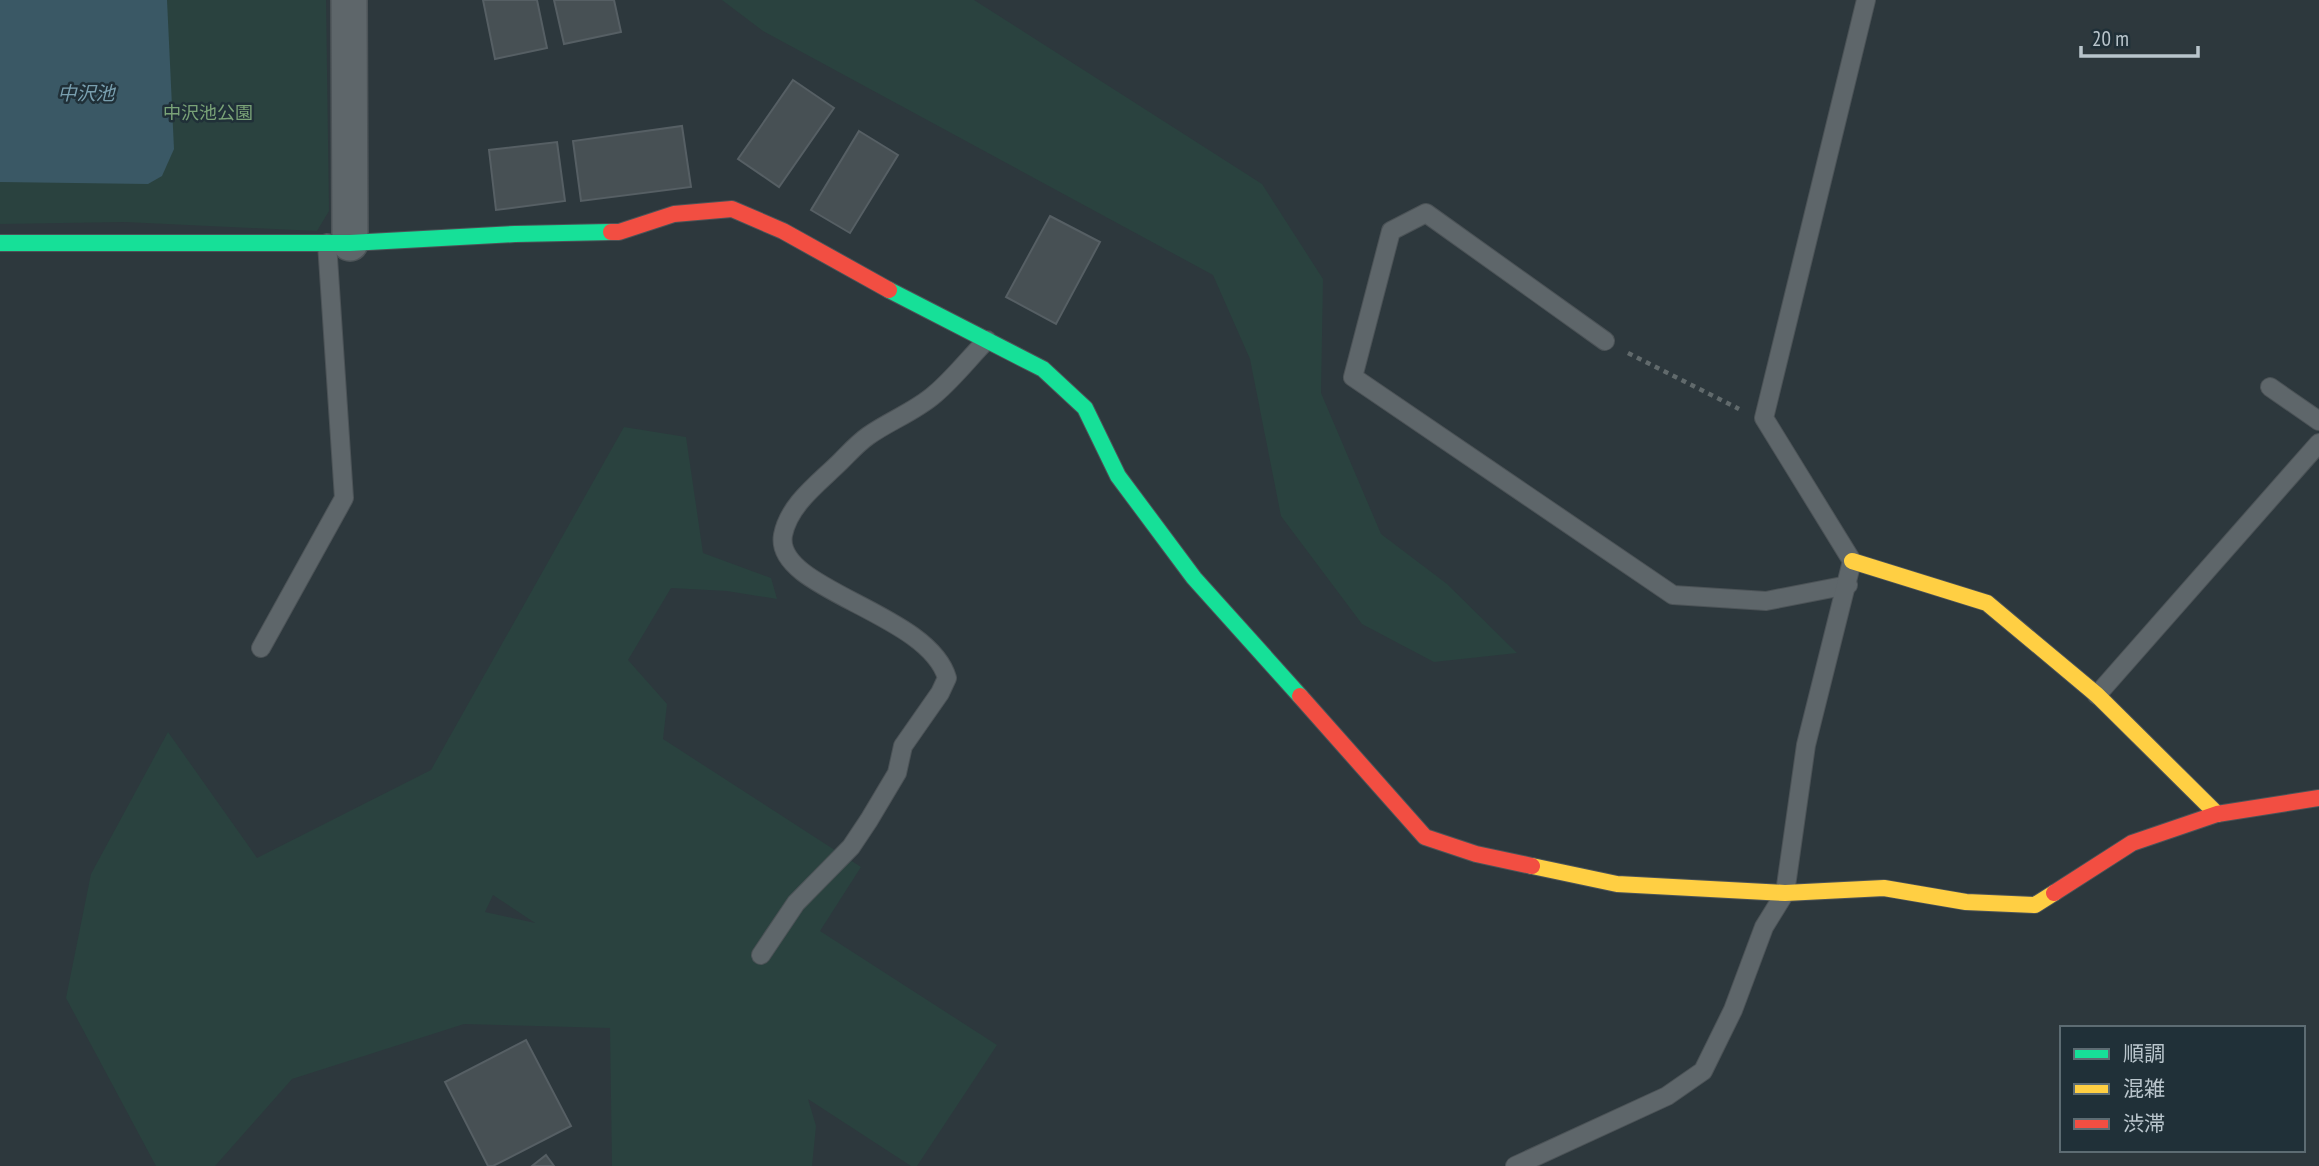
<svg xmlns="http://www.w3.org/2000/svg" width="2319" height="1166" font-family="'PT Sans Narrow','Noto Sans JP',sans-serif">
	<rect width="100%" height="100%" fill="#2d383d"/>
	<g fill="#2a423f" fill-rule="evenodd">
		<polygon points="0,0 326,0 329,211 317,231 125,222 0,224"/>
		<polygon points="722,0 974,0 1262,184 1323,279 1321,393 1381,534 1447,584 1517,653 1434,662 1362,624 1281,516 1250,359 1213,275 763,31"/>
		<path d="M624,427L686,437L703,553L771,578L777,599L727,591L671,588L628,660L667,704L663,739L861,867L820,931L997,1045L917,1166H911L808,1099L816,1126L812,1166H612L610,1028L464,1024L292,1079L215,1166H156L66,998L91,874L168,732L257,858L431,770ZM493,895L535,923L485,912Z"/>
	</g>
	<polygon fill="#3a5865" points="0,0 167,0 174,149 162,176 148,184 0,182"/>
	<g fill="#475054" stroke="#565f64" stroke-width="2">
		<polygon points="483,0 537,0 547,48 495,59"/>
		<polygon points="554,0 614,0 621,32 564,44"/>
		<polygon points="793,80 834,108 779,187 738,159"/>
		<polygon points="682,126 691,187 581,201 573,141"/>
		<polygon points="859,131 898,155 850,233 811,210"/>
		<polygon points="557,142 565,201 496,210 489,150"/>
		<polygon points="1050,216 1100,242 1056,324 1006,297"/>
		<polygon points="526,1040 571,1126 493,1166 488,1166 445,1082"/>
		<polygon points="546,1155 554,1166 532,1166"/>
	</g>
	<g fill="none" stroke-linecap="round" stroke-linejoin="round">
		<g stroke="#4c5357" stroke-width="20">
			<g id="lane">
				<polyline points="1605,341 1426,213 1391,231 1353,377 1673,595 1766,601 1848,585"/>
				<polyline points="2270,387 2319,421"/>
				<polyline points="261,648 344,498 327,243"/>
				<polyline points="2097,695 2319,443"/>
				<path d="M761,955L796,903L851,847L869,820L897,773L903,746L940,693L947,678C928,612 773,590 783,535C789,504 819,483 841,461C849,453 858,443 868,436C889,421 916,411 935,394C954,378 970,357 987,340"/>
				<polyline points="1515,1166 1667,1096 1703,1071 1733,1010 1764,927 1785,893 1806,745 1852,561 1764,418 1866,0"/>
			</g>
		</g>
		<g stroke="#4c5357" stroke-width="38">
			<polyline id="street" points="349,0 350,243"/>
		</g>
		<g stroke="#4c5357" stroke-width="18">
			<g id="fast">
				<polyline points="0,243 350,243 515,234 611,232"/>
				<polyline points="889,290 1043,369 1085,408 1118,476 1194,578 1300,696"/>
			</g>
		</g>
		<g stroke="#4c5357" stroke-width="18">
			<g id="slow">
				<polyline points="1852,561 1987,603 2097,695 2217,814"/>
				<polyline points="1532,866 1617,884 1785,893 1884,888 1966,902 2035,905 2054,893"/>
			</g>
		</g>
		<g stroke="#4c5357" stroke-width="18">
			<g id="jam">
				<polyline points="611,232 619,232 674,214 732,209 783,231 889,290"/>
				<polyline points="1300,696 1425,837 1476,854 1532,866"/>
				<polyline points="2054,893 2132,843 2217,814 2319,798"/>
			</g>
		</g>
		<polyline stroke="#616a6c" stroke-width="4.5" stroke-dasharray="5 5" stroke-linecap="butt" points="1628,353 1739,409"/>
		<use href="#lane" stroke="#5e666a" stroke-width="18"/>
		<use href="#street" stroke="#5e666a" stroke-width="35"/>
		<use href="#fast" stroke="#16e098" stroke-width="16"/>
		<use href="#slow" stroke="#ffcf43" stroke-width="16"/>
		<use href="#jam" stroke="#f24e42" stroke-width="16"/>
	</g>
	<g text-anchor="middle" stroke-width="5" stroke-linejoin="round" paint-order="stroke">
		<g font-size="18" fill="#79a277" stroke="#203038">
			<text x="208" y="119">中沢池公園</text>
		</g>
		<g font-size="19" font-style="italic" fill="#799faf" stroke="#203038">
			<text x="86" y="100">中沢池</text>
		</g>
	</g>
	<rect x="2060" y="1026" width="245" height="126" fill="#203038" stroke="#5d6c73" stroke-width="2"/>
	<rect x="2074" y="1049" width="35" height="10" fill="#16e098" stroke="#5d6c73" stroke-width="2"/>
	<text x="2123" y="1061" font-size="21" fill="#b9c5cc">順調</text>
	<rect x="2074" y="1084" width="35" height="10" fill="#ffcf43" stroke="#5d6c73" stroke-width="2"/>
	<text x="2123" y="1096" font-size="21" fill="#b9c5cc">混雑</text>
	<rect x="2074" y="1119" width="35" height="10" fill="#f24e42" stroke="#5d6c73" stroke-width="2"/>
	<text x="2123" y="1131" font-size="21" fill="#b9c5cc">渋滞</text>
	<path d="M2081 46v10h117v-10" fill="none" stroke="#b9c5cc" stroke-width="3.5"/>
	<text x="2092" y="46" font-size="21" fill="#b9c5cc" stroke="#203038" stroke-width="5" paint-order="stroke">20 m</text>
</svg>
